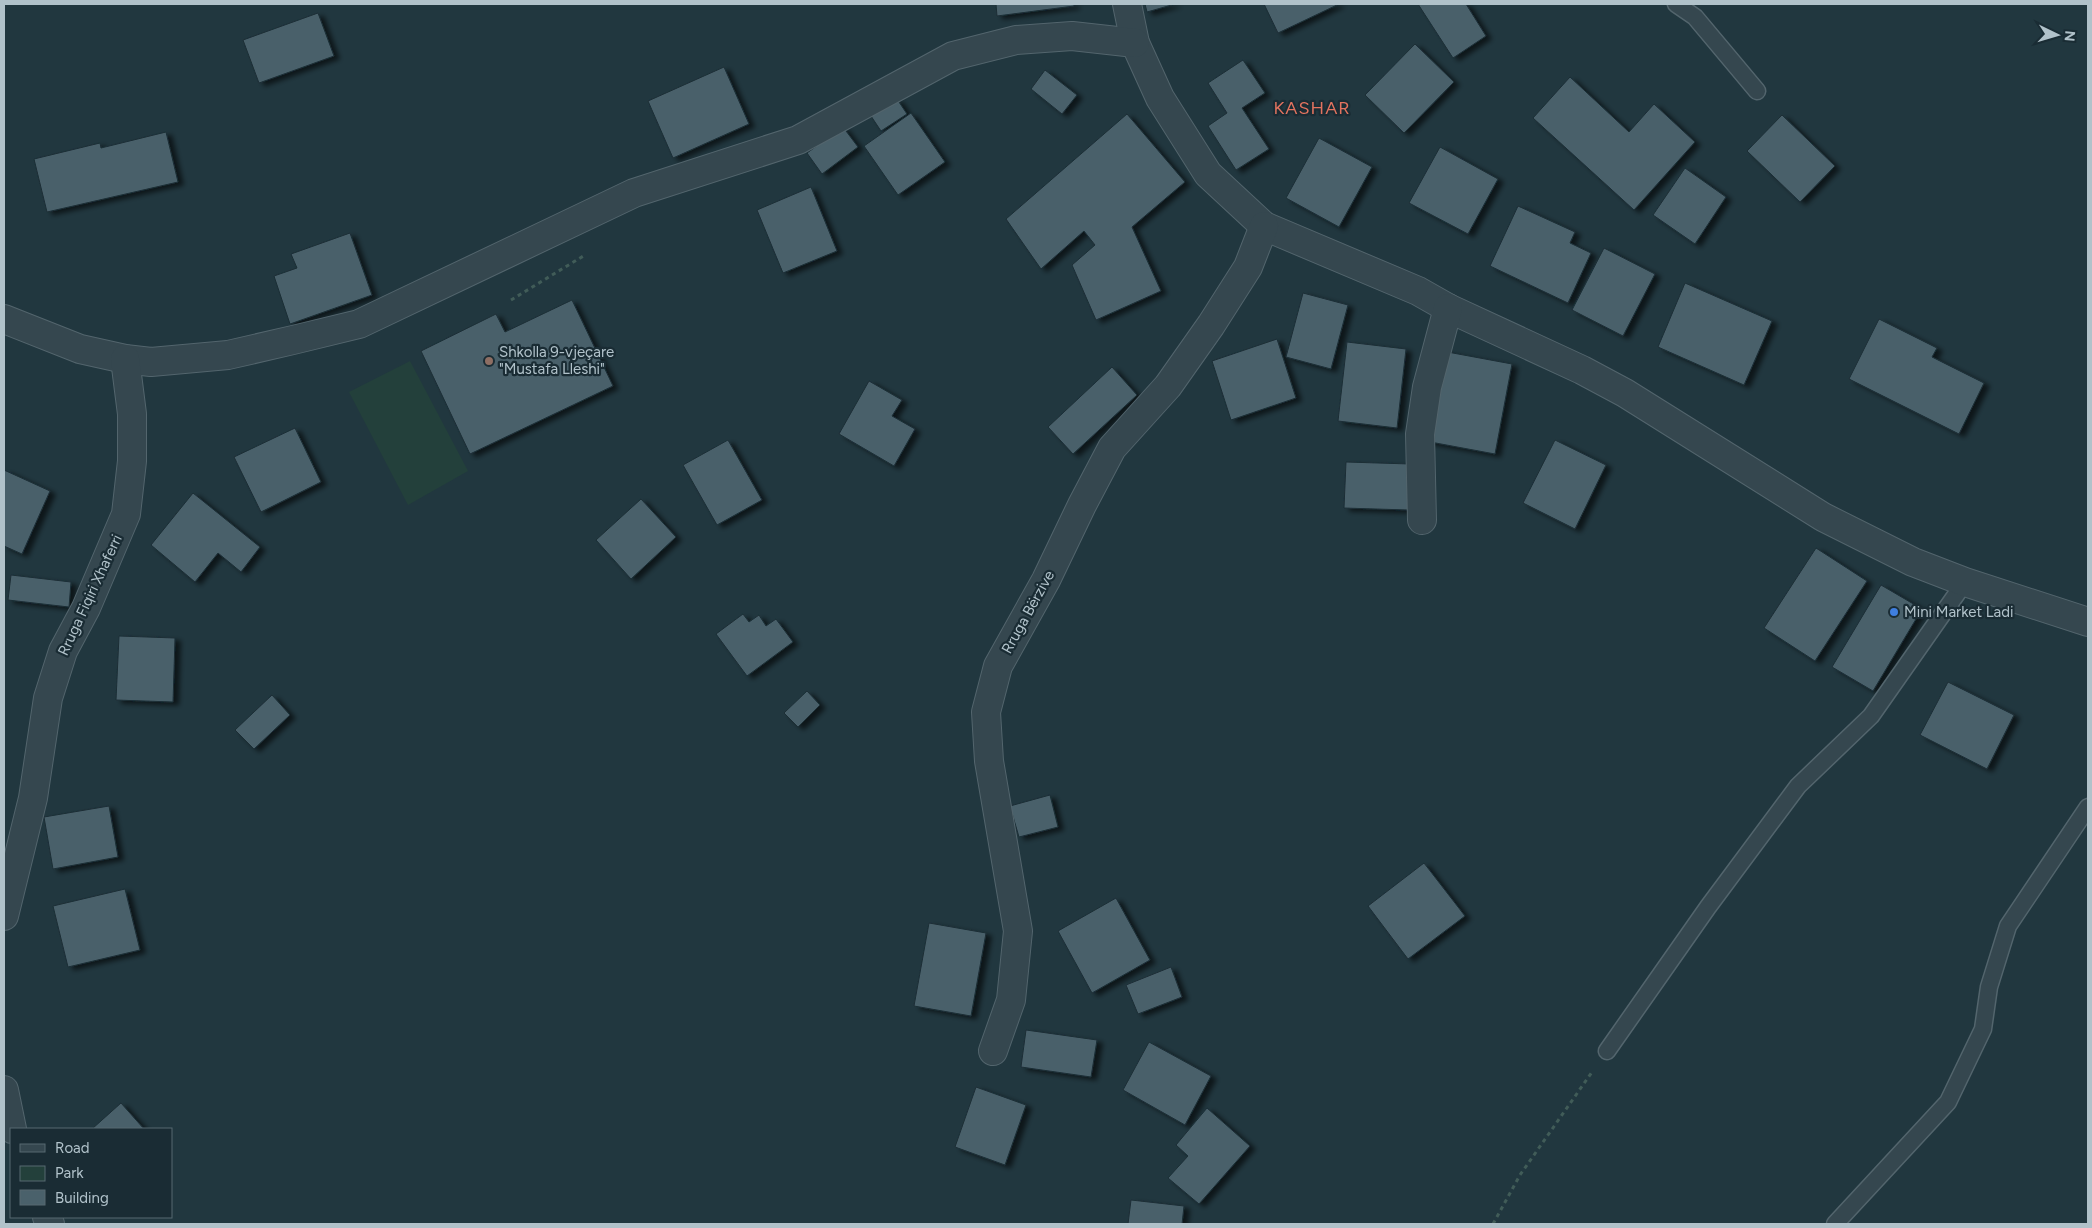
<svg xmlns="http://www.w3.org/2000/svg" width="2092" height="1228" font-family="Figtree,sans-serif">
	<defs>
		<filter id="shadow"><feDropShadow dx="5.5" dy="3" stdDeviation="2.5" flood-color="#0009"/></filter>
	</defs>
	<rect width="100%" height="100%" fill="#21373f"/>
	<polygon fill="#23403b" points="410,361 468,471 408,505 349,392"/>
	<g fill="#4a616b" stroke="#1c2e36" filter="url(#shadow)">
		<polygon points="996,4 1074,4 1074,6 997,16"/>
		<polygon points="1145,4 1175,4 1147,12"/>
		<polygon points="1264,4 1339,4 1278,33"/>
		<polygon points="1418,4 1466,4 1486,36 1453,58"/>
		<polygon points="318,13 334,56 259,83 243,40"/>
		<polygon points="1415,44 1454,82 1404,133 1365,95"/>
		<polygon points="1243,60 1265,93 1242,108 1269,149 1236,170 1208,126 1227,113 1208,83"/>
		<polygon points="724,67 749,124 673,158 648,101"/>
		<polygon points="1045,70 1077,95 1062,114 1031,89"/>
		<polygon points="1570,77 1629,132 1654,104 1695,142 1634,210 1533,118"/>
		<polygon points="897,99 907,114 881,131 871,116"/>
		<polygon points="911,113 945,162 898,195 864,146"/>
		<polygon points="1127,114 1185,182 1132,227 1161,291 1096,320 1072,265 1095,245 1084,231 1041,269 1006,219"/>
		<polygon points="1782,115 1835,166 1800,202 1747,151"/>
		<polygon points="843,127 858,147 822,174 807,153"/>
		<polygon points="166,132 178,182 47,212 34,159 100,143 101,148"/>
		<polygon points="1319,138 1372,167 1339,227 1286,198"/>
		<polygon points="1440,147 1498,179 1468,234 1409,203"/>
		<polygon points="1685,168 1726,197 1695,244 1653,215"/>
		<polygon points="811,187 837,251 783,273 757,210"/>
		<polygon points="1518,206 1575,232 1570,243 1591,253 1568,303 1490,266"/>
		<polygon points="350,233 372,295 290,324 274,276 297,268 291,254"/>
		<polygon points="1604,248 1655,274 1623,336 1572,310"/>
		<polygon points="1685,283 1772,321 1744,385 1658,347"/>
		<polygon points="1303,293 1348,305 1331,369 1286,357"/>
		<polygon points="572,300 613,386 470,454 421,351 496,314 505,332"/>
		<polygon points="1879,319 1937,348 1932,357 1984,383 1959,434 1849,379"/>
		<polygon points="1277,339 1296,398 1231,420 1212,361"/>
		<polygon points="1347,342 1406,349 1397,428 1338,421"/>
		<polygon points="1442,351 1512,364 1495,454 1425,441"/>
		<polygon points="1112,367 1137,395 1073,454 1048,427"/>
		<polygon points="869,381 902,400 892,416 915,429 894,466 839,434"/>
		<polygon points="295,428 321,482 261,512 234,457"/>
		<polygon points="728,440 762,500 717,525 683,465"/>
		<polygon points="1555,440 1606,465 1575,529 1523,503"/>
		<polygon points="1346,462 1410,464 1409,510 1344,508"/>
		<polygon points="4,470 50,491 22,554 4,546"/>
		<polygon points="193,493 260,547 241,572 218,553 195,582 151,545"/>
		<polygon points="641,499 676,537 631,579 596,540"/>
		<polygon points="1816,548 1867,581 1815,661 1764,628"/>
		<polygon points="11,575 71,582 69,607 8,600"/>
		<polygon points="1881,585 1922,609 1873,691 1832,667"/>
		<polygon points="743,614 749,622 759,615 766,626 776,619 793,642 747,676 716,634"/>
		<polygon points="119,636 175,638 173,702 116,700"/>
		<polygon points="1948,682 2014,715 1987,769 1920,735"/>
		<polygon points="807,691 820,705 798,727 784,713"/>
		<polygon points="272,695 290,715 254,749 235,730"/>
		<polygon points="1050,795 1058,827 1019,837 1010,806"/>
		<polygon points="109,806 118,857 53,869 44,817"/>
		<polygon points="1424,863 1465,916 1408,959 1368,906"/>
		<polygon points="125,889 140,950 68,967 53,906"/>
		<polygon points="1116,898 1150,960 1092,993 1058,931"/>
		<polygon points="929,923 986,933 971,1016 914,1006"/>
		<polygon points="1171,967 1182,997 1138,1014 1126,985"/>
		<polygon points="1026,1030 1097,1040 1091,1077 1021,1067"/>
		<polygon points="1149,1042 1211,1076 1185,1125 1123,1090"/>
		<polygon points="976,1087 1026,1105 1005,1165 955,1147"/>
		<polygon points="121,1103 144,1129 92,1129"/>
		<polygon points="1207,1108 1250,1146 1199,1204 1168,1178 1188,1156 1176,1145"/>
		<polygon points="1131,1200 1184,1206 1182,1224 1128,1224"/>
	</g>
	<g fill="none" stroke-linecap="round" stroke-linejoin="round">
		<g stroke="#53656d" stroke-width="19">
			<g id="lane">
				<polyline points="1676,4 1695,17 1757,91"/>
				<polyline points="1607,1051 1708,907 1798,786 1871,716 1965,582"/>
				<polyline points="1835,1224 1948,1102 1983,1029 1989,987 2008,926 2088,807"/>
			</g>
		</g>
		<g stroke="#53656d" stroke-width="30">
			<g id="street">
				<polyline points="1127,4 1135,43 1160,98 1208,174 1264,226 1418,291 1448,308 1582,370 1625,393 1823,517 1913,562 1965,582 2088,622"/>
				<polyline points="4,319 80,349 125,359 151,362 228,355 293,340 359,324 634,193 798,140 953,56 1016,40 1072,36 1135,43"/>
				<polyline points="1422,520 1420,434 1427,387 1448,308"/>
				<polyline points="4,916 33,798 48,698 63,651 86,608 126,514 132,461 132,414 125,359"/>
				<polyline points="993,1051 1011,1000 1018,931 989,761 986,712 998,666 1046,580 1082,505 1112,448 1168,386 1211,325 1248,267 1264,226"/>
				<polyline points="4,1090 12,1129"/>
				<polyline points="47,1217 50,1224"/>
			</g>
		</g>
		<g stroke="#415c58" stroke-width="3" stroke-dasharray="4 4" stroke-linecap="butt">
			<polyline points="511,300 585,255"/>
			<polyline points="1493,1224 1520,1175 1592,1072"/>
		</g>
		<use href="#lane" stroke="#35474f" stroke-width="16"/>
		<use href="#street" stroke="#35474f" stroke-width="28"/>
	</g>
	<circle fill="#8d6e63" stroke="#1a2c34" stroke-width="2" cx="489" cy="361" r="5"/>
	<circle fill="#3f7fe0" stroke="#1a2c34" stroke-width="2" cx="1894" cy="612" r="5"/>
	<g text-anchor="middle" stroke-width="4.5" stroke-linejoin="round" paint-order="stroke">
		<g font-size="15" fill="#b1c2ca" stroke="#1a2c34" text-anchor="start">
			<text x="499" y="357">Shkolla 9-vjeçare<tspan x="499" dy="17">"Mustafa Lleshi"</tspan></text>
			<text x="1904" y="617">Mini Market Ladi</text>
		</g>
		<g font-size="15" fill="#b1c2ca" stroke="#1a2c34">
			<text transform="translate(90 595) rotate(-65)" y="5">Rruga Fiqiri Xhaferri</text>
			<text transform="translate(1028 612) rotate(-61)" y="5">Rruga Bërzive</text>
		</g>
		<g font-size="18" letter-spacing="1" fill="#e2735f" stroke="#1a2c34">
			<text x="1312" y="114">KASHAR</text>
		</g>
	</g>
	<rect width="2092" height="1228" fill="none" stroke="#b1c2ca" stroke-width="10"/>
	<rect x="10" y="1128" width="162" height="90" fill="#1a2c34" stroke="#566870"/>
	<rect x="20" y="1144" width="25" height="8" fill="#35474f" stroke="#566870"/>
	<text x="55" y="1153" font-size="15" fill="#b1c2ca">Road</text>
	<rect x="20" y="1166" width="25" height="15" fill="#23403b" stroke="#566870"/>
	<text x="55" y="1178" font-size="15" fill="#b1c2ca">Park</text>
	<rect x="20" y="1190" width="25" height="15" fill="#4a616b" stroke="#566870"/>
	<text x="55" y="1203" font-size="15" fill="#b1c2ca">Building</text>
	<g transform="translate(2057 35) rotate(95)" stroke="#1a2c34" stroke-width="4" paint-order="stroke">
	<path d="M0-4L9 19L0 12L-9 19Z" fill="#b1c2ca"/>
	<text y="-8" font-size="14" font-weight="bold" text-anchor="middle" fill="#b1c2ca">N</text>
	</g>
</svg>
